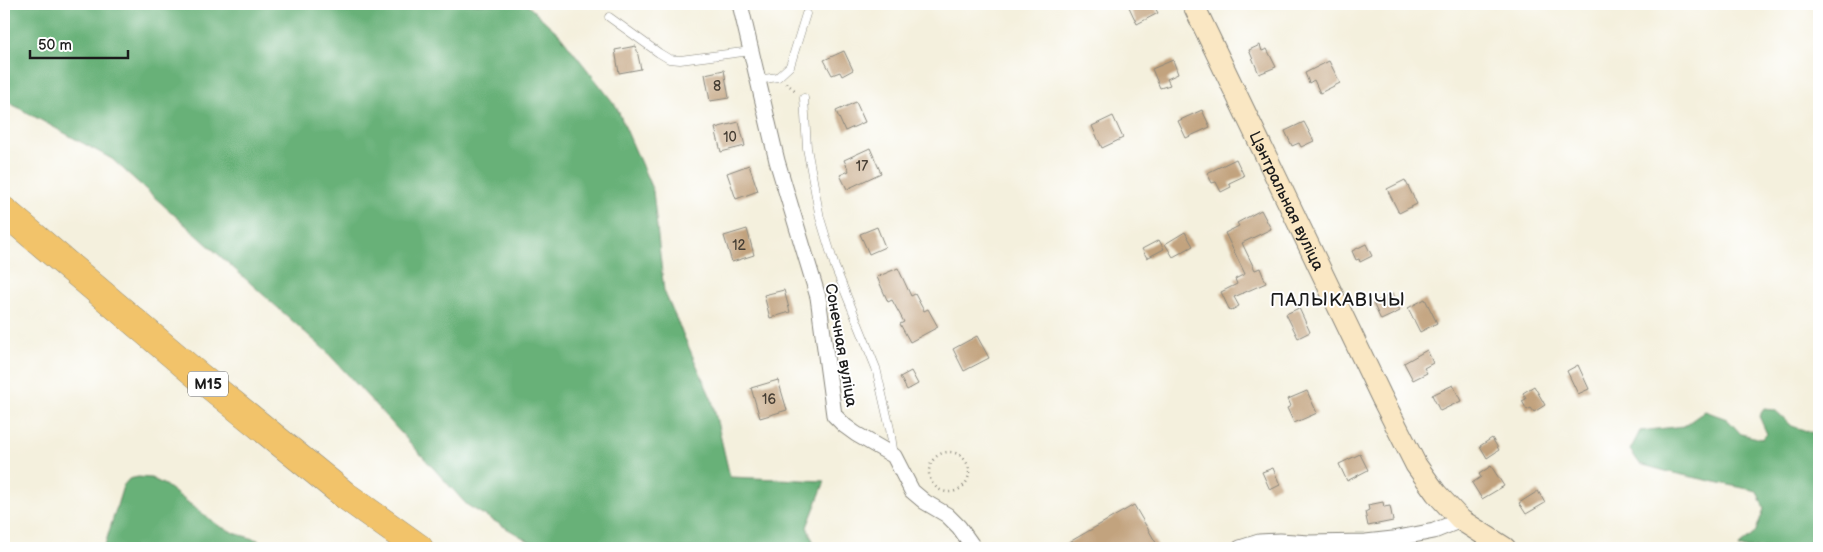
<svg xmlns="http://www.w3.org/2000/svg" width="1823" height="552" font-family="'Balsamiq Sans',sans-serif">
	<rect width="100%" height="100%" fill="#fff"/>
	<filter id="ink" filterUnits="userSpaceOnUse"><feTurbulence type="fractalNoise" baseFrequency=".02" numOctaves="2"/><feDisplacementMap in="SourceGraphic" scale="10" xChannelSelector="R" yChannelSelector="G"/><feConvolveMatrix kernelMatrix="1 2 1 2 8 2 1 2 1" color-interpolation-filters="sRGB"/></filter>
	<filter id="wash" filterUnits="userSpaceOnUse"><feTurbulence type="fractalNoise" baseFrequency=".0096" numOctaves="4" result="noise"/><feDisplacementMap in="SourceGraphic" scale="20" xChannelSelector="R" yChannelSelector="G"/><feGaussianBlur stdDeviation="1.12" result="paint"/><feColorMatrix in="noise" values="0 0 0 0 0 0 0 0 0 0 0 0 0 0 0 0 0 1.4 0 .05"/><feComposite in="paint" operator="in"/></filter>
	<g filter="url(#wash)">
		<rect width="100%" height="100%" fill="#f4f0dd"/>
		<g fill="#68b178" stroke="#42664a">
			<polygon points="4,4 526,4 560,35 616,106 653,191 664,291 712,400 730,477 825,481 807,527 816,548 531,548 537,546 467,505 326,351 112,159 4,100"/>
			<polygon points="1764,409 1775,410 1792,426 1819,435 1819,548 1738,548 1739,546 1755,533 1764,509 1757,491 1669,472 1640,464 1630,450 1640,431 1684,426 1705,411 1727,419 1741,434 1762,439 1767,434 1759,416"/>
			<polygon points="138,477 151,478 165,485 219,526 237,534 258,540 264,548 104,548 123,486 129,479"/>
		</g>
		<g id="blocks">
			<g fill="#c2a37e">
				<polygon points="1136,4 1153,4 1158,13 1137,24 1129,7"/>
				<polygon points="1260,45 1262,51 1267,49 1276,67 1259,74 1249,50"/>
				<polygon points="636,46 641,69 619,73 615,50"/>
				<polygon points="844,51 853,70 842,76 840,72 832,75 824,60"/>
				<polygon points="1173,60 1178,74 1167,79 1170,85 1160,88 1152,69"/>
				<polygon points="1329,61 1340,83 1320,93 1314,80 1309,83 1305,73"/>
				<polygon points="724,70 729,98 710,101 705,74"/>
				<polygon points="856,102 865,122 845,131 836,111"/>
				<polygon points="1202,110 1210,127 1186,138 1178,121"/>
				<polygon points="1113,116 1123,138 1102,148 1092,126"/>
				<polygon points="739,122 745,146 721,152 715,128"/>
				<polygon points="1304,122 1314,141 1301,147 1299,143 1292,146 1285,131"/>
				<polygon points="870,148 881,173 847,189 840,175 849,171 844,160"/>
				<polygon points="1236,159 1244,176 1229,183 1231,187 1221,192 1216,182 1212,183 1207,173"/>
				<polygon points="749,165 758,191 736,199 727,173"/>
				<polygon points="1405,180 1417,204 1399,213 1387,189"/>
				<polygon points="1261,210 1271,229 1242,243 1255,270 1260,268 1266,283 1234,297 1239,306 1230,311 1221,292 1237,284 1235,279 1245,274 1225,233 1239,226 1237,223"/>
				<polygon points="877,227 885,247 869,254 860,234"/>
				<polygon points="747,229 754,255 732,262 724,236"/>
				<polygon points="1185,232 1193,246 1173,257 1165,244"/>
				<polygon points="1159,240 1164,249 1147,258 1142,249"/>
				<polygon points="1366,244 1372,256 1360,262 1359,259 1356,260 1352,251"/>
				<polygon points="898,268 911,296 915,294 924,311 928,309 938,327 910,342 900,324 904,322 892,300 888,302 877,277"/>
				<polygon points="784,290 790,312 770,318 764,295"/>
				<polygon points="1392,294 1400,311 1381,320 1373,303"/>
				<polygon points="1425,299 1437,323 1420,332 1408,308"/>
				<polygon points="1299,308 1310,332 1298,338 1286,314"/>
				<polygon points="977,336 989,358 964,371 953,349"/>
				<polygon points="1427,350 1433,363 1424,368 1427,373 1413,380 1404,363"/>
				<polygon points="1578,365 1589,389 1578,394 1567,371"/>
				<polygon points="911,371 918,384 907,390 900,377"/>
				<polygon points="778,380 787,410 760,418 751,388"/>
				<polygon points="1453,385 1461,401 1440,411 1432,395"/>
				<polygon points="1534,386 1545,405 1534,412 1531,408 1527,410 1522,401 1526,399 1523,393"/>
				<polygon points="1307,391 1317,413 1294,423 1287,408 1291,406 1288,399"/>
				<polygon points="1492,438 1499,450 1487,458 1480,446"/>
				<polygon points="1360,454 1368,470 1347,481 1339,464"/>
				<polygon points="1491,466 1504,486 1482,499 1472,483 1481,477 1479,474"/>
				<polygon points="1273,468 1280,485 1270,490 1262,472"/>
				<polygon points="1538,491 1545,503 1526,514 1519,503"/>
				<polygon points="1383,502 1384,507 1390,506 1393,521 1368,526 1365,512 1369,510 1368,505"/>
				<polygon points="1134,505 1159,548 1059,548"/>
			</g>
		</g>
	</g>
	<g filter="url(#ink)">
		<use href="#blocks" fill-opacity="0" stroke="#88867c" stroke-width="1"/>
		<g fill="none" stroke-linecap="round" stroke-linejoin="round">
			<g stroke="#88867c" stroke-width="9">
				<g id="lane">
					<polyline points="609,17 659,53 669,59 680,60 751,51"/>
					<polyline points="757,80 778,77 790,66 806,14"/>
					<polyline points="804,98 807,148 820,218 835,267 876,368 890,429 894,456"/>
				</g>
			</g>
			<g stroke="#88867c" stroke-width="17">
				<g id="street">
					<polyline points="740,4 777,161 818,297 834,415 845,426 856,434 894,456 912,491 925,502 947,515 959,527 974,548"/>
					<polyline points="1240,548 1259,542 1280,541 1309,543 1366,542 1393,539 1434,531 1461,520"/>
				</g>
			</g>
			<g stroke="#88867c" stroke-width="23">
				<g id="secondary">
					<path id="s1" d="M1193,4L1382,398L1416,465L1436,493L1461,520L1505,548"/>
				</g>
			</g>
			<g stroke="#88867c" stroke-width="29">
				<polyline id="highway" points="4,211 196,374 346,496 419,548"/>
			</g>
			<g stroke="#88867c" stroke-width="2.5" stroke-dasharray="1 4" stroke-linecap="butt">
				<polyline points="786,83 797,92"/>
				<circle cx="949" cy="472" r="20"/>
			</g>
			<use href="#lane" stroke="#fff" stroke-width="8"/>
			<use href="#street" stroke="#fff" stroke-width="15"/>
			<use href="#secondary" stroke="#fae7c3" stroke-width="21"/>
			<use href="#highway" stroke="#f2c36a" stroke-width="28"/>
		</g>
	</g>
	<g text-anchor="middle" stroke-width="4" stroke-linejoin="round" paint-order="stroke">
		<g font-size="14" fill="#463e34">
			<text x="717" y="91">8</text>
			<text x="730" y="142">10</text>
			<text x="862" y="171">17</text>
			<text x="739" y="250">12</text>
			<text x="769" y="404">16</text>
		</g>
		<rect fill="#fff" stroke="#606060" stroke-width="1" x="188" y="371.5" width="40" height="25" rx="4"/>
		<g font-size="15" font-weight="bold" fill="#1c1c1c">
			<text x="208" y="389">М15</text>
		</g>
		<g font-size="16" fill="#1c1c1c" stroke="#fff">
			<text dy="6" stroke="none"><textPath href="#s1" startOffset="218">Цэнтральная вуліца</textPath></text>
			<text transform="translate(842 345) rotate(80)" y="6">Сонечная вуліца</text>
		</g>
		<g font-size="19" letter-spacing="1" fill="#1c1c1c" stroke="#fff">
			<text x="1338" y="306">ПАЛЫКАВІЧЫ</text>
		</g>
	</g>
	<rect width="1823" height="552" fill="none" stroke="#fff" stroke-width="20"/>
	<path d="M30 50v8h98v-8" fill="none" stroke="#1c1c1c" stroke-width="2.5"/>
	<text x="38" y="50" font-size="15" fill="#1c1c1c" stroke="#ffffff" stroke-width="4" paint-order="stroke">50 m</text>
</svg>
